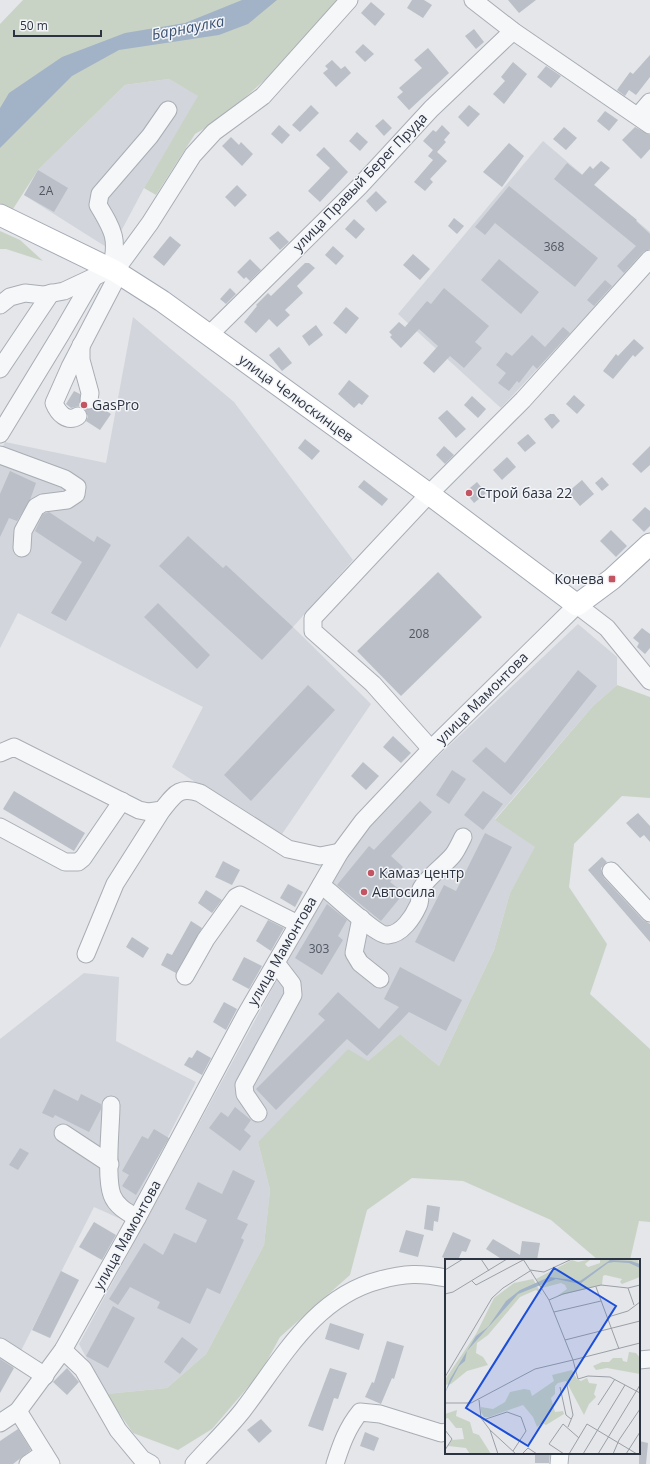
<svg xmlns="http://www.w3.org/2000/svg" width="650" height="1464" font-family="'Open Sans',sans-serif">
	<rect width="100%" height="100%" fill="#e4e6ea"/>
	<g fill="#d2d5dc">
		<polygon points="169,79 199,96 144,188 111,250 24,195 38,170 125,85"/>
		<polygon points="543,141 650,232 650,248 501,408 398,314"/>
		<polygon points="133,317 234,402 353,560 293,627 371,704 280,837 172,767 203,707 18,613 0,648 0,452 5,442 106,463"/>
		<polygon points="578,624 617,657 617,685 593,706 495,819 536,847 510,893 494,950 439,1066 400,1034 368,1061 258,1142 270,1190 264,1245 206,1354 167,1388 106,1394 79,1344 272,989 363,827"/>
		<polygon points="84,973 119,977 116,1041 196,1082 125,1221 94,1207 0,1392 0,1039"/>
	</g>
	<g fill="#c9d3c5">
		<polygon points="23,0 339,0 284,63 222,118 195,134 156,195 144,188 198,96 169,79 125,85 38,170 13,209 0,203 0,24"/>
		<polygon points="0,231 20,240 43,261 6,249 0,249"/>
		<polygon points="617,685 650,697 650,798 622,796 574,844 569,887 607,944 590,994 650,1049 650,1222 639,1221 630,1260 598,1260 551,1220 463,1181 412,1178 367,1210 350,1275 280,1337 261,1372 212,1429 178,1450 133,1433 106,1394 167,1388 206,1354 264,1245 270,1190 258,1142 348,1049 368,1061 400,1034 439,1066 494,950 510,893 535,847 495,820 593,706"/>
	</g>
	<polygon fill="#a2b3c7" points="242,0 277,0 248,24 219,35 119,50 72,76 0,148 0,108 9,93 62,57 125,33 185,23"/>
	<g fill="#bbbfc7">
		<polygon points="412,0 424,0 432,5 423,18 407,8"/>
		<polygon points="508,0 536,0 519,13"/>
		<polygon points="371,2 385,14 375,26 361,13"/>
		<polygon points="474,29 484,42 476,49 465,36"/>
		<polygon points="363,44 374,54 365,62 355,52"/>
		<polygon points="428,48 449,73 409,110 397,97 403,92 399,88 422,68 414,60"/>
		<polygon points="650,55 650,77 636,95 629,90 625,96 617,90 630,72 633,74"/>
		<polygon points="332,60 341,69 345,66 351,73 336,87 323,73 328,69 325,66"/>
		<polygon points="513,62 527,74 504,104 493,94 505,81 501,77"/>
		<polygon points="546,66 561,76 551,88 537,77"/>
		<polygon points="311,105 319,113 300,132 292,125"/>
		<polygon points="469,105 480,114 468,127 458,117"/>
		<polygon points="605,111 618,120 609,131 597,121"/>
		<polygon points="383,119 392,128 384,136 375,126"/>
		<polygon points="279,125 290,135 282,144 271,134"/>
		<polygon points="442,125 450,133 444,140 446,142 437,152 447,161 430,179 433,182 425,191 414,182 433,160 428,156 433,150 423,141 433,130 436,132"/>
		<polygon points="564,127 577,138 566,150 553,139"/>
		<polygon points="635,127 650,135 650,149 641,159 622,140"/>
		<polygon points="357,132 368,142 360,151 349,141"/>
		<polygon points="231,137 239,145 241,142 253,154 242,166 222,146"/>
		<polygon points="509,143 524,156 502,187 483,172"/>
		<polygon points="324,147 348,172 320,202 308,191 330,168 316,155"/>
		<polygon points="601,161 610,168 594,185 637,220 636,221 650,234 650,249 643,252 624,273 617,266 636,246 554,179 567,163 582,175 590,166 593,169"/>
		<polygon points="38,170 68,188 54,212 24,195"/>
		<polygon points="237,185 247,195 235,207 225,197"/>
		<polygon points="509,186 598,258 575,287 495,223 485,235 475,227"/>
		<polygon points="376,191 387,202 376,212 366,201"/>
		<polygon points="454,218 464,226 457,234 448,226"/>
		<polygon points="354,219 365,229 356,239 345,229"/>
		<polygon points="278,231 289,242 280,250 269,238"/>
		<polygon points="170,236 181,245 164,266 153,257"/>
		<polygon points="333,246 344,256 336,265 325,255"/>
		<polygon points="413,254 430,269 420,280 403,265"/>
		<polygon points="250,259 261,270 250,281 246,277 244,279 237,272"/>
		<polygon points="499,259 539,292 521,314 481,280"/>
		<polygon points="305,263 309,263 315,268 297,286 303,293 285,310 290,315 277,327 269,319 256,333 244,322 257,306 256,305 268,293 271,296"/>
		<polygon points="605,280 612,286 594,306 587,300"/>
		<polygon points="230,288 236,294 226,304 220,299"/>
		<polygon points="444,288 489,326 475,342 482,348 464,368 450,356 434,373 423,363 438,346 419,329 401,348 390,337 392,335 389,332 399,322 405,327 427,301 431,304"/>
		<polygon points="346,307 359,318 346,334 333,323"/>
		<polygon points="316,325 323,335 309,346 302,336"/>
		<polygon points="563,327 570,333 537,369 533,365 519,383 517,381 509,391 498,383 506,373 496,365 506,352 512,356 532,335 545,347"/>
		<polygon points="634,339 644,348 635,357 633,355 613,379 603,371 616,354 618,356"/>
		<polygon points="279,347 292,363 282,371 269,355"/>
		<polygon points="349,380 369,396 362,405 359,403 354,408 338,394"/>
		<polygon points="74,391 80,394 80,403 82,407 79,406 71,408 66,404"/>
		<polygon points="574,395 585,405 577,414 566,404"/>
		<polygon points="472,396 486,409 478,418 464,405"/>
		<polygon points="97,405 111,414 100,430 86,421 88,417 85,409 92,409"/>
		<polygon points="447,410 466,429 456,438 438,418"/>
		<polygon points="550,414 554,414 560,421 552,429 544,419"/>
		<polygon points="528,434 536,443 525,452 517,443"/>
		<polygon points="305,439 320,451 312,460 298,448"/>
		<polygon points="444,446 454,455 445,464 436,455"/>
		<polygon points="650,446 650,465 641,473 632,464"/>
		<polygon points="507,457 516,467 502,480 493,470"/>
		<polygon points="10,471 36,483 30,500 17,521 9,518 0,537 0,494"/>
		<polygon points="602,477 609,485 602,491 595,483"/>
		<polygon points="364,480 388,499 382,506 358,487"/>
		<polygon points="582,480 594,494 580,506 568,492"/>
		<polygon points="477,482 486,493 474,503 465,492"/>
		<polygon points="645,507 650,511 650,526 644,532 632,520"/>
		<polygon points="49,512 94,542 97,536 111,545 66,621 51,613 82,562 35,531 43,514"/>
		<polygon points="611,530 627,546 616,557 600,541"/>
		<polygon points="188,536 223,568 226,565 293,627 262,660 159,566"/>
		<polygon points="438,572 482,617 401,696 357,651"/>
		<polygon points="158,603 210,655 197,669 144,617"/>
		<polygon points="642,628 650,634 650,648 645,654 637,647 639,643 633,638"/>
		<polygon points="578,670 597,686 511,795 472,761 486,747 505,763"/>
		<polygon points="308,685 335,710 251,801 224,775"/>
		<polygon points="393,736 411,753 401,763 383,747"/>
		<polygon points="363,762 379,776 366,790 351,776"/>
		<polygon points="452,770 466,779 449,804 436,795"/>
		<polygon points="14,791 85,833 74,851 3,809"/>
		<polygon points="483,791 503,804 483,830 464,815"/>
		<polygon points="420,801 432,812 391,856 403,867 390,882 404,893 381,921 337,885 369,846 374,850"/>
		<polygon points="638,813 650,826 650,842 644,835 640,838 626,823"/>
		<polygon points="485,833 512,847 454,962 415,942 444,885 456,891"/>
		<polygon points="602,857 607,862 601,868 604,878 643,920 650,924 650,942 588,870"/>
		<polygon points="223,861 240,870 232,885 215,877"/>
		<polygon points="288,884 303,892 295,907 280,898"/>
		<polygon points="206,890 222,900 212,913 198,903"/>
		<polygon points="327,904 347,920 338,936 343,940 322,975 295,958"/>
		<polygon points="268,920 284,928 271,951 256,941"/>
		<polygon points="191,921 202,928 176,973 161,965 167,953 172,955"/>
		<polygon points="132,937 149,948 143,958 126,947"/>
		<polygon points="244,957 262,966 249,989 232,980"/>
		<polygon points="400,967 462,1000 446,1031 409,1012 367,1056 347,1039 276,1110 256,1089 325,1020 318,1014 338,992 379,1029 399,1007 384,999"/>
		<polygon points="224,1002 237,1009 226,1030 213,1022"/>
		<polygon points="197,1050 211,1058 202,1075 184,1065 189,1057 192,1058"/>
		<polygon points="54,1089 78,1101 81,1094 101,1104 101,1109 89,1132 55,1115 53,1118 42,1113"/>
		<polygon points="235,1107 251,1120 244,1130 251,1136 240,1151 209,1128 221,1112 228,1117"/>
		<polygon points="154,1129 169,1138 136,1195 122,1186 129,1175 122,1171 142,1136 148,1139"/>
		<polygon points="20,1148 29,1153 18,1170 9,1165"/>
		<polygon points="233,1170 255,1181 237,1219 248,1224 241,1238 244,1240 220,1294 207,1288 190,1324 157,1308 160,1302 130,1287 118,1305 109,1299 144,1243 163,1255 174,1233 196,1243 207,1220 185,1209 198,1182 222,1194"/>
		<polygon points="427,1205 440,1207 438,1222 434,1221 433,1231 424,1229"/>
		<polygon points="94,1222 116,1235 102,1260 79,1247"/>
		<polygon points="406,1230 424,1235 418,1257 399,1252"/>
		<polygon points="453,1232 471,1240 466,1252 462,1251 458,1260 449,1260 442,1257"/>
		<polygon points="493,1239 520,1255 522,1241 540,1243 537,1260 503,1260 486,1249"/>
		<polygon points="61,1271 79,1280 50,1338 32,1330"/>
		<polygon points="113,1306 135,1318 108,1368 86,1356"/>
		<polygon points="330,1323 364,1334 359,1350 325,1339"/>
		<polygon points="182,1337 198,1349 180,1374 164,1362"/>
		<polygon points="387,1341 404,1346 394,1379 392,1378 381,1404 365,1397 372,1382 374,1383"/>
		<polygon points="0,1359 14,1368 0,1393"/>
		<polygon points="67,1368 79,1382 67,1395 53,1382"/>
		<polygon points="330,1368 347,1373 338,1399 334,1398 323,1431 308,1426"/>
		<polygon points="261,1419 272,1431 259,1443 247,1430"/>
		<polygon points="18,1429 31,1450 13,1464 0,1464 0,1441"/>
		<polygon points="365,1432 379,1438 374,1451 360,1446"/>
		<polygon points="639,1441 648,1443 646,1464 639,1464"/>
		<polygon points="535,1453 550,1453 549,1463 535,1463"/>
	</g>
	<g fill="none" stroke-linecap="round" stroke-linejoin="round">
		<g stroke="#a9adb4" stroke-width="19">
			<g id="minor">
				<polyline points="473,0 513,31 650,125"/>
				<polyline points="638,116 650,102"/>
				<polyline points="115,271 150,223 193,155 214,132 263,96 349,0"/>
				<path d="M0,305L10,297L25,293L43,295L64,291L111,269C119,239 113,230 98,205L100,194L150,136L168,110"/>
				<polyline points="209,335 359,187 431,109 513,31"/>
				<polyline points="81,345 81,360 90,393 89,400"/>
				<polyline points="0,369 51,293"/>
				<path d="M78,416C67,423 58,413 54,403L70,367L119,273"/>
				<polyline points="0,434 61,334 94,277"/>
				<polyline points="0,455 65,479 77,487 76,494 67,500 43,503 36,507 23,531 22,548"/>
				<polyline points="431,749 373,684 313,631 313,618 429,494 523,400 650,259"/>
				<path d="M0,753L14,747L139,810L149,812L162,810C175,794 179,786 200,793L288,849L320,856L340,852"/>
				<polyline points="0,827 65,862 78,862 83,858 122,801"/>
				<polyline points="611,871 650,913"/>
				<path d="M321,885C334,894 376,936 388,935C402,934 413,917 418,906C421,901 419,894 421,889C426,878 445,865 453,855C457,850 460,843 463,837"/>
				<polyline points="361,918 354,953 360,963 380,979"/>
				<polyline points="86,954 115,884 162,810"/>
				<polyline points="185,976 206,939 236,897 240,895 298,924"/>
				<path d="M111,1105C111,1126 105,1176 112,1195C116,1206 127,1212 137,1218"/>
				<polyline points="258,1113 245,1094 244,1085 293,995 292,984 276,963"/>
				<polyline points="63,1133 110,1164"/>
				<polyline points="0,1347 45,1376"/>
				<polyline points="63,1350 83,1369 118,1430 142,1459 151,1464"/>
				<polyline points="639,1360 650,1359"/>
				<polyline points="18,1411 51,1464"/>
				<polyline points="0,1423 18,1411 63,1350 137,1218 245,1016 340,852 363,821 431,749 577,605 607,628 650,681"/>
				<polyline points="28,1464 44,1453"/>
				<path d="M194,1464C210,1446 228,1429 243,1410C282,1359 314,1297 380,1280C405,1273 421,1273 446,1278"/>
				<path d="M335,1464C341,1445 347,1428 360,1412L380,1414L441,1433L446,1432"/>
				<polyline points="559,1464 560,1453"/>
			</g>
		</g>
		<g stroke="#a4aab5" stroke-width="23">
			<polyline id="major" points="0,215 115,271 162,301 429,494 577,605 612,579 650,544"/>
		</g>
		<use href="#minor" stroke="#f6f7f9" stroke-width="17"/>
		<use href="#major" stroke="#fff" stroke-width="21"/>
	</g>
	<g fill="#c35562" stroke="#f3f5f8" stroke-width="1.5">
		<circle cx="84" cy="405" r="4"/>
		<circle cx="469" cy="493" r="4"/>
		<rect x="608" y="575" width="8" height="8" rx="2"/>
		<circle cx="371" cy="873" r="4"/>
		<circle cx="364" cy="892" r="4"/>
	</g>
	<g text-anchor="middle" stroke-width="3" stroke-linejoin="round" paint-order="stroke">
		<g font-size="12" fill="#505762">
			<text x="46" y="195">2А</text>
			<text x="554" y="251">368</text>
			<text x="419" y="638">208</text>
			<text x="319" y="953">303</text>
		</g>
		<g font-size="14" fill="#2d3441" stroke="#f3f5f8">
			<text transform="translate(360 182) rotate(-46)" y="5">улица Правый Берег Пруда</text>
			<text transform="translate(296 398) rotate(36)" y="5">улица Челюскинцев</text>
			<text transform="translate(482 698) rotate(-45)" y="5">улица Мамонтова</text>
			<text transform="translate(282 951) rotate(-60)" y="5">улица Мамонтова</text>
			<text transform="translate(127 1235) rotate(-61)" y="5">улица Мамонтова</text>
		</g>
		<g font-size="14" fill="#2d3441" stroke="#f3f5f8" text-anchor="start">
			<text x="92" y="410">GasPro</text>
			<text x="477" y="498">Строй база 22</text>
			<text x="604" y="584" text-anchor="end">Конева</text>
			<text x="379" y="878">Камаз центр</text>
			<text x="372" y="897">Автосила</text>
		</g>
		<g font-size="15" font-style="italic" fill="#3a5172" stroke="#f3f5f8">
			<text transform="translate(188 28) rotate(-11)" y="5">Барнаулка</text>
		</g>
	</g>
	<g transform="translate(445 1259)">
		<rect width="195" height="195" fill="#e4e6ea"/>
		<path d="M146,0L140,5L143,8L155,4V0H193L195,18L177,25L175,23L177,20L160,16L158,17L157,26L112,37L122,30L120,26L116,24L97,29L91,20L127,1L133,3ZM88,20L97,36L91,31L75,38L43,76L32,84L31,94L38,98L43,106L22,112L6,125L0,126L1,119L31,75L49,39L69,24ZM184,93L191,94L195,99V115L162,109L151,111L148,107L157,103H164L168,99H177L178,102L182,103ZM127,111L132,120L136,122L142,119L144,124L152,125L149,135L151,138L144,145L139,156L121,122L113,124L110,127V135L106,139L110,153L118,152L119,155L101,166L97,164L92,168L88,158L78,146L44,158H39L36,153V148L48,150L60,143L65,133L79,130L85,131L87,137L109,122L107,116ZM12,151L11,157L25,163L28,174L34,176L46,195H25L21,189L3,187L7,181L19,180L17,169H11L3,159L0,160V155Z" fill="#c9d3c5"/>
		<path d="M165,1L186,2L195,5V9L184,4L169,3L163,4L135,25L111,20L73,35L22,92L20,102L14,107L0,134L5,120L31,77L43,68L61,42L75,31L104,18L135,22Z" fill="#a2b3c7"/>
		<path fill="none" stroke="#9b9fa6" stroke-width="1" d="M36,0L44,12M78,0L104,41L128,101L195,84M0,11L18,0M85,11L99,13L127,0M27,22L31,26L80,0M151,28L174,90M183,29L189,46M0,35L8,33L62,0M104,41L118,35L156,26L183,29L195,26M109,53L156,42M163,58L183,52L195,43M120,81L195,62M0,118L47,39L58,29L85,12M122,126L128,156L123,168M115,128L121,156L126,160M34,141L36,159L45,171L71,195M0,144H26L90,110L128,101L133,120L143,117L165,118L195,134M153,146L170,120M38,161L62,153L76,158L81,172L68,192M0,171L7,180L0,191M45,171L53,195M77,195L83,189L92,195M119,195L104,185L118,165L134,179M124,195L142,165L192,195M138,195L180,126M153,195L195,126M168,195L174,181L195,150M181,195L195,173"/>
		<path fill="#1d4ed8" fill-opacity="0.15" stroke="#1d4ed8" stroke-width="2" d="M109,9L171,47L83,187L21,149Z"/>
		<rect width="195" height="195" fill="none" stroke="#2d3441" stroke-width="2"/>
	</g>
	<path d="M14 30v6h87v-6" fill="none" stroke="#2d3441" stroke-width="2"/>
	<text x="20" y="30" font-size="12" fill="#2d3441" stroke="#f3f5f8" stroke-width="3" paint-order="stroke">50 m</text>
</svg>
